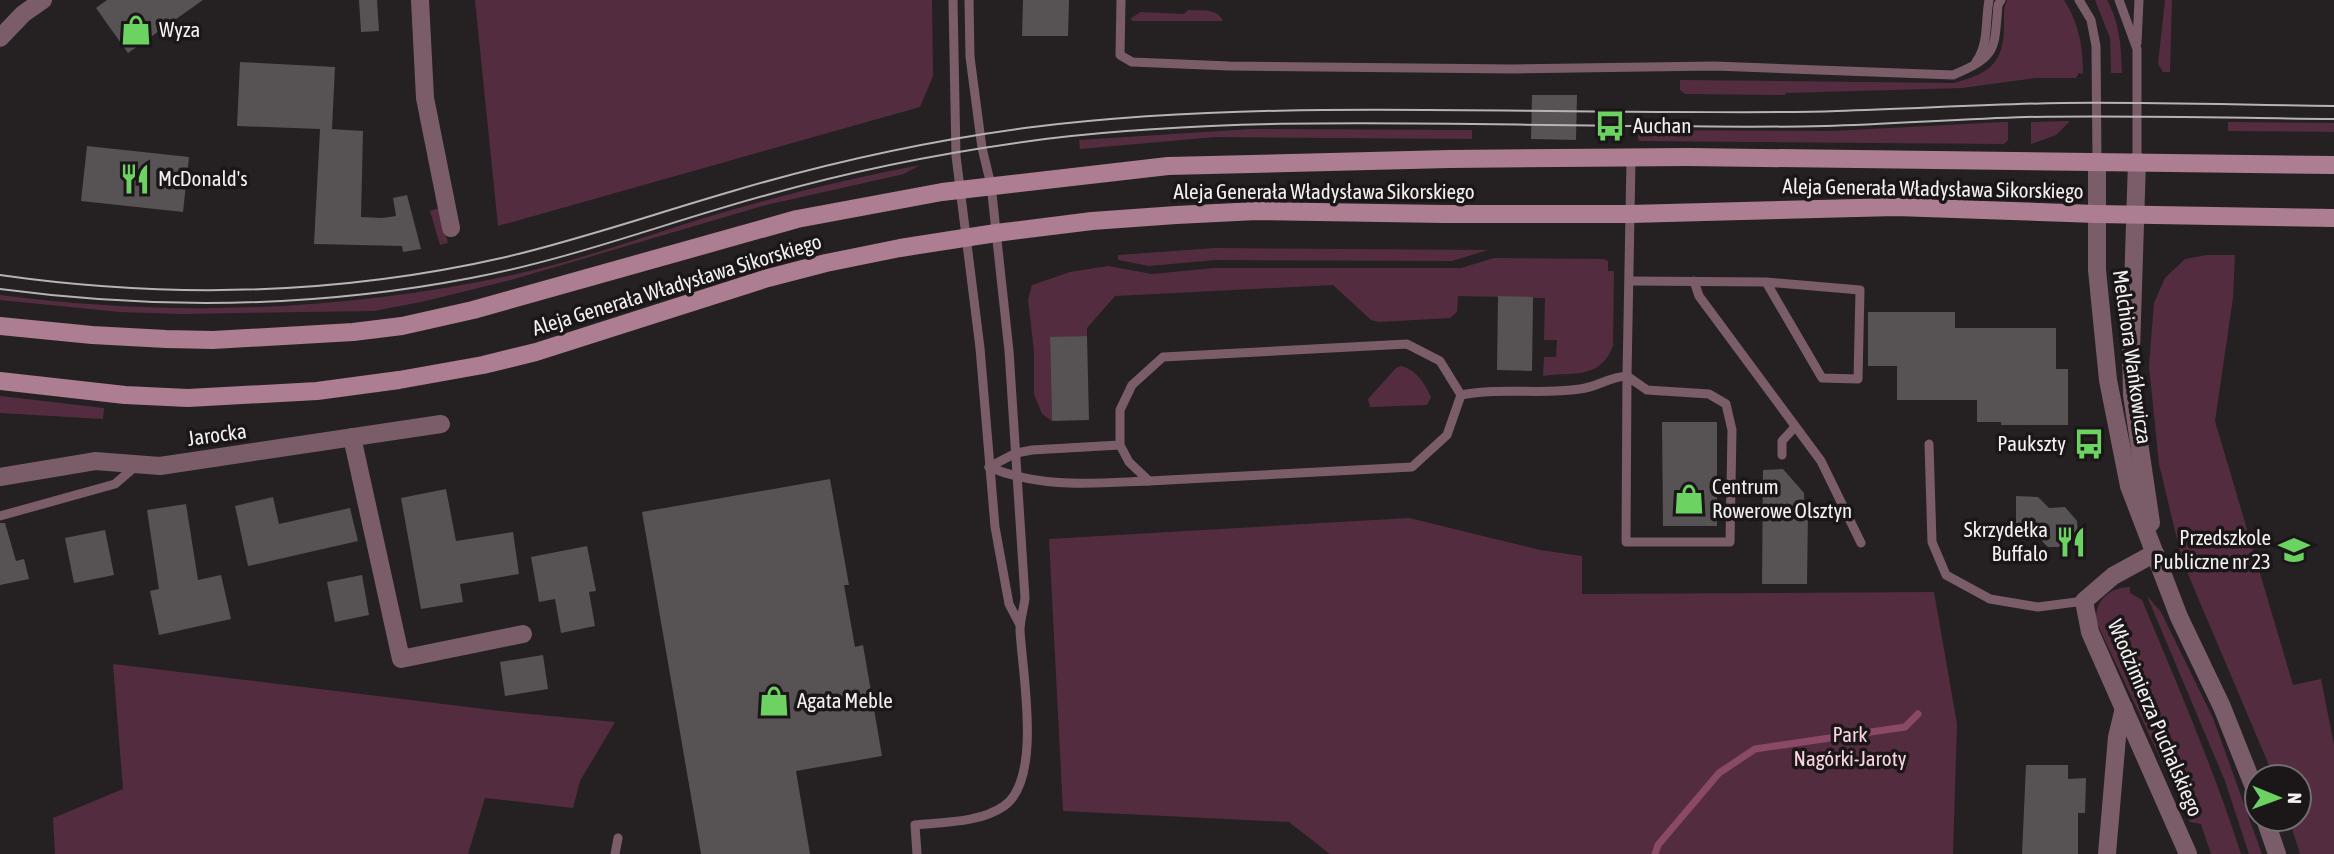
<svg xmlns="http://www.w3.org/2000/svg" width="2334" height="854" font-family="'Asap Condensed',sans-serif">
	<rect width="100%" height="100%" fill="#252122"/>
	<g fill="#542c3f">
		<polygon points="475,0 932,0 933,76 920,107 498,226"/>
		<path d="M2007,0H2064C2079,24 2083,46 2083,74L2079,73L2076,78H2035L1962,88L1786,93L1785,95L1685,94L1680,90V80L1953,83C1986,75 2004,65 2004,27C2004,17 2003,9 2007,0Z"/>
		<path d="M2095,0H2107C2120,24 2121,46 2122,73H2111L2110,38Z"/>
		<polygon points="2165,0 2172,0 2170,72 2163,72 2158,64"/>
		<path d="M1188,10C1201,11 1217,7 1223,21H1132L1131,18L1141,12L1184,14Z"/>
		<polygon points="2070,121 2056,135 2031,144 2031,122"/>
		<polygon points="2003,122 2008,122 2008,140 2004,144 1640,141 1638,139 1638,130 1833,131"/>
		<polygon points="2228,122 2334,123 2334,132 2228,131"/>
		<polygon points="1251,129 1472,130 1472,139 1216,137 1080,149 1079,140"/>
		<path d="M920,165L904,174L766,205L511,280L421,302L374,311L180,314L120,312L0,300V295C175,318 349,311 521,273C583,259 643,237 704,218C774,197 847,179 920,165Z"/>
		<polygon points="439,208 448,243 440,245 430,211"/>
		<polygon points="1215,248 1488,250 1452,261 1216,260 1149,266 1118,260 1118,255"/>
		<polygon points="2207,255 2235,255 2233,298 2215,421 2293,685 2321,679 2334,745 2334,854 2300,854 2289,819 2299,819 2299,777 2274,777 2182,560 2159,464 2149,366 2154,303 2165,278 2185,259"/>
		<path d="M1494,258L1604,259L1608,261V271H1614L1613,346C1599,381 1573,371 1543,376L1544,357H1556L1557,340H1544L1545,298L1458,296L1457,312L1450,318L1379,322L1371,320L1333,285L1115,296L1087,328V336L1050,338L1052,421L1042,414L1034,394V351L1028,300L1032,285L1070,272L1108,266L1152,274L1214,268H1461Z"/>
		<path d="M1401,366C1417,370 1424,383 1431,397L1427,405L1370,407L1368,399L1396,368Z"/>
		<polygon points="0,396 104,408 103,419 0,413"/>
		<polygon points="1409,518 1540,550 1582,556 1582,594 1934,592 1957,724 1953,854 1330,854 1289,822 1063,811 1049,539"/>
		<path d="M2130,587V593L2142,600C2177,684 2213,767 2241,854H2211L2201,824L2190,822L2096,621C2095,600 2109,588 2130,587Z"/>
		<polygon points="2147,596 2161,612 2213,718 2262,854 2249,854 2225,781"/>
		<polygon points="113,664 509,712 615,722 580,781 573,808 485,798 468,854 55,854 53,818 123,789"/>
	</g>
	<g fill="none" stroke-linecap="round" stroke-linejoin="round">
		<polyline stroke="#8a4967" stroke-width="7" points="1655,854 1658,845 1719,773 1755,749 1905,727 1918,714"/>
	</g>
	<g fill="#575254">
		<polygon points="107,0 203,0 128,53 96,8"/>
		<polygon points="359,0 377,0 379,31 361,32"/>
		<polygon points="1023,0 1069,0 1068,36 1022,36"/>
		<polygon points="240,62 335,67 332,129 330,129 363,131 361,217 382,218 396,216 393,198 407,195 421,249 403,252 402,246 314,244 320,129 237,126"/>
		<polygon points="1532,95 1577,95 1576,140 1531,139"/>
		<polygon points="87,146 189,157 183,212 81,201"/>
		<polygon points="1498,296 1533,297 1532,371 1497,370"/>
		<polygon points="1868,312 1955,312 1955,328 2056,328 2056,369 2068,369 2068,425 2001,425 2001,422 1977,422 1977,400 1897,400 1897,366 1868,366"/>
		<polygon points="1087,336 1089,420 1052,421 1050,337"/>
		<polygon points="1662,422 1717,422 1717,526 1663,526"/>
		<polygon points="1783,469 1804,493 1804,512 1808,512 1807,584 1762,584 1763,470"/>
		<polygon points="830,479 849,585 844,585 855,647 863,645 882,756 796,771 810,854 701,854 642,512"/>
		<polygon points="446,489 456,541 513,532 519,574 460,584 463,602 421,609 401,498"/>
		<polygon points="2016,496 2038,497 2049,508 2065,507 2077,521 2078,534 2065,547 2048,547 2037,536 2016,536"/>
		<polygon points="273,497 279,524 350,508 358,541 248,566 235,506"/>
		<polygon points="186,504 198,580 221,575 231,619 159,635 150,591 159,589 147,510"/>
		<polygon points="0,523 5,523 16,561 24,559 29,579 0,585"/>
		<polygon points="105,530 114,575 74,583 65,538"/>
		<polygon points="587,546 596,591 589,592 595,626 561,633 555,599 539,602 531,557"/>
		<polygon points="362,575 369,615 335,622 327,582"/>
		<polygon points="543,655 548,689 505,696 500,662"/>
		<polygon points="2026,765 2068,765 2068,779 2086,778 2085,813 2078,813 2078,854 2022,854"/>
	</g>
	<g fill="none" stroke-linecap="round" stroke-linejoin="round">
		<g stroke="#7b5d69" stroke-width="9">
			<polyline points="953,0 956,156 980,348 995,527 1009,604 1020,625"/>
			<path d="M1121,0L1120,55L1132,62L1229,66L1514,69L1715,66L1953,75C1998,56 1994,50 1998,5L2001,0"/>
			<polyline points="2079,0 2091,20 2096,46 2097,161"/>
			<polyline points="2119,0 2137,49 2137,161"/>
			<polyline points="2137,43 2139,0"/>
			<path d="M1976,62C1989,44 1985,21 1989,0"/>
			<polyline points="1630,281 1766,282 1860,290 1858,379 1822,378 1766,282"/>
			<polyline points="1694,281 1699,296 1821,461 1861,543"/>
			<polygon points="1407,344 1440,361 1461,395 1447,435 1412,467 1149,481 1129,462 1120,445 1120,410 1132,385 1163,357"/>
			<polygon points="1627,376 1647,390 1709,394 1726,404 1732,430 1730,542 1626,542"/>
			<path d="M1461,395C1500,387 1541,395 1580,389C1597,387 1609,377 1627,376L1631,160"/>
			<polyline points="1929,444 1932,542 1946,575 1990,599 2038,607 2084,601"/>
			<polyline points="1782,455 1782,441 1795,427"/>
			<path d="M989,467C1041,489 1095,483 1149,481"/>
			<polyline points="989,467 1016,453 1032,450 1120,445"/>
			<polyline points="0,516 115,484 137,465"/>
			<polyline points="615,854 618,838"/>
			<path d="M917,854L915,825C943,822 980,823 1004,806C1043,779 1022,672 1020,630C1020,619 1024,608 1025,598L1009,351L991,185L982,148L970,57L969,0"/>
		</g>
		<g stroke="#7b5d69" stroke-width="18">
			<polyline points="420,0 425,98 451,228"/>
			<polyline points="0,38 23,14 43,0"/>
			<polyline points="2097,161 2097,270 2108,380 2129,486 2179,617 2222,707 2257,795"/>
			<polyline points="2137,161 2131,350 2132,395 2151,523"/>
			<polyline points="352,437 401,659 523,634"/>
			<polyline points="0,477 95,461 160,466 441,424"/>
			<polyline points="2155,553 2113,576 2084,601 2090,632 2188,854"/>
			<polyline points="2265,819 2277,854"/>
			<polyline points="2107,854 2117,737 2124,708"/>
		</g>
		<g stroke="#ad7d92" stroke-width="18">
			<polyline points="0,326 92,335 166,339 213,340 353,332 402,326 473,310 797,219 942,192 1168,166 1449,159 1688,157 2334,165"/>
			<polyline points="0,381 125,395 188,398 317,391 399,380 483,365 536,352 768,278 826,263 900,248 996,233 1092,221 1176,215 1257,211 1444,214 1630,214 1896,207 2096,214 2334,218"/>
		</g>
		<g stroke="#b6b3b4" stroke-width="2">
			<path d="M0,275C168,299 340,295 506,257C582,239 657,213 733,191C831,162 932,140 1033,127C1246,101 1458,112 1672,112C1727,112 1782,113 1837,111C1912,109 1987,104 2062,103C2152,102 2243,105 2334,106"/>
			<path d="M0,289C157,310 315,308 471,278C572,259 668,222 767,195C858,169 952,151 1045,139C1253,114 1463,126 1672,126C1723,127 1774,127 1825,126C1892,124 1959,119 2026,117C2129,115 2232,118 2334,119"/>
		</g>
	</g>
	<defs>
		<g id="shop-bare" transform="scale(2.415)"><path d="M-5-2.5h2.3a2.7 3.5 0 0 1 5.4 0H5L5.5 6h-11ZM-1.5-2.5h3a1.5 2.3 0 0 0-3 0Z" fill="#6cd362" stroke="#1b1719" stroke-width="2.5" paint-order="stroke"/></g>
		<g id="bus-bare" transform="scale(2.415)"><path d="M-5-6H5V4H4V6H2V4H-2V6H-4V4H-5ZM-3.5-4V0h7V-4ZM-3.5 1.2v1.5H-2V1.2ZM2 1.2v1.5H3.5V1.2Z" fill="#6cd362" stroke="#1b1719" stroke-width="2.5" paint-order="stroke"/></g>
		<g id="restaurant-bare" transform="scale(2.415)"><path d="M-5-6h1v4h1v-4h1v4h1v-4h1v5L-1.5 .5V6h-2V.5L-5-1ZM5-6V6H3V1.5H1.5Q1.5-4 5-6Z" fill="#6cd362" stroke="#1b1719" stroke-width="2.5" paint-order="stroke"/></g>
		<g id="school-bare" transform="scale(2.415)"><path d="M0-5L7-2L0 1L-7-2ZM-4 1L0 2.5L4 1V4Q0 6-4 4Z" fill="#6cd362" stroke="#1b1719" stroke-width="2.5" paint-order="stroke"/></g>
	</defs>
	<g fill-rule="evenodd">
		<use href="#shop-bare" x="136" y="30"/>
		<use href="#bus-bare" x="1610" y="126"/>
		<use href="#restaurant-bare" x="135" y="179"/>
		<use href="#bus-bare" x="2089" y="444"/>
		<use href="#shop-bare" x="1689" y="499"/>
		<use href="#restaurant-bare" x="2071" y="542"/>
		<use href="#school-bare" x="2294" y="550"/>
		<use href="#shop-bare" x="774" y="701"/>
	</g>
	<g text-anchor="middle" stroke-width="7" stroke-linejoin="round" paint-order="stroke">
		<g font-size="21" fill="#f4f1f2" stroke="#1b1719" text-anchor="start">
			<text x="159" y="37">Wyza</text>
			<text x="1633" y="133">Auchan</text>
			<text x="158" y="186">McDonald's</text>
			<text x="2066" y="451" text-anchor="end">Paukszty</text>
			<text x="1712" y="494">Centrum<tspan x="1712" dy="24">Rowerowe Olsztyn</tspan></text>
			<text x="2048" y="537" text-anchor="end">Skrzydełka<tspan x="2048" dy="24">Buffalo</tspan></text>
			<text x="2271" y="545" text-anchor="end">Przedszkole<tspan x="2271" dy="24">Publiczne nr 23</tspan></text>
			<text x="797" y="708">Agata Meble</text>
		</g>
		<g font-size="21" fill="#f4f1f2" stroke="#1b1719">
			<text transform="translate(1933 189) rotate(1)" y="7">Aleja Generała Władysława Sikorskiego</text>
			<text x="1324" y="199">Aleja Generała Władysława Sikorskiego</text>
			<text transform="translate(677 285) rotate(-17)" y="7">Aleja Generała Władysława Sikorskiego</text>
			<text transform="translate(2132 357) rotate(82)" y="7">Melchiora Wańkowicza</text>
			<text transform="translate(217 435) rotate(-8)" y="7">Jarocka</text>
			<text transform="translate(2155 718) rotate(67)" y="7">Włodzimierza Puchalskiego</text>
		</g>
		<g font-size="21" fill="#fcd3e3" stroke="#1b1719">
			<text x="1850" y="742">Park<tspan x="1850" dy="24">Nagórki-Jaroty</tspan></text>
		</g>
	</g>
	<g transform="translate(2278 798) rotate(91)"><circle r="33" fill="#1b1719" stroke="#726e70" stroke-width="2"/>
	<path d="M0-5L12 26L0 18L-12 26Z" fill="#6cd362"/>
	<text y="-10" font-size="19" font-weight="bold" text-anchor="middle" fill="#f4f1f2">N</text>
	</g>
</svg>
